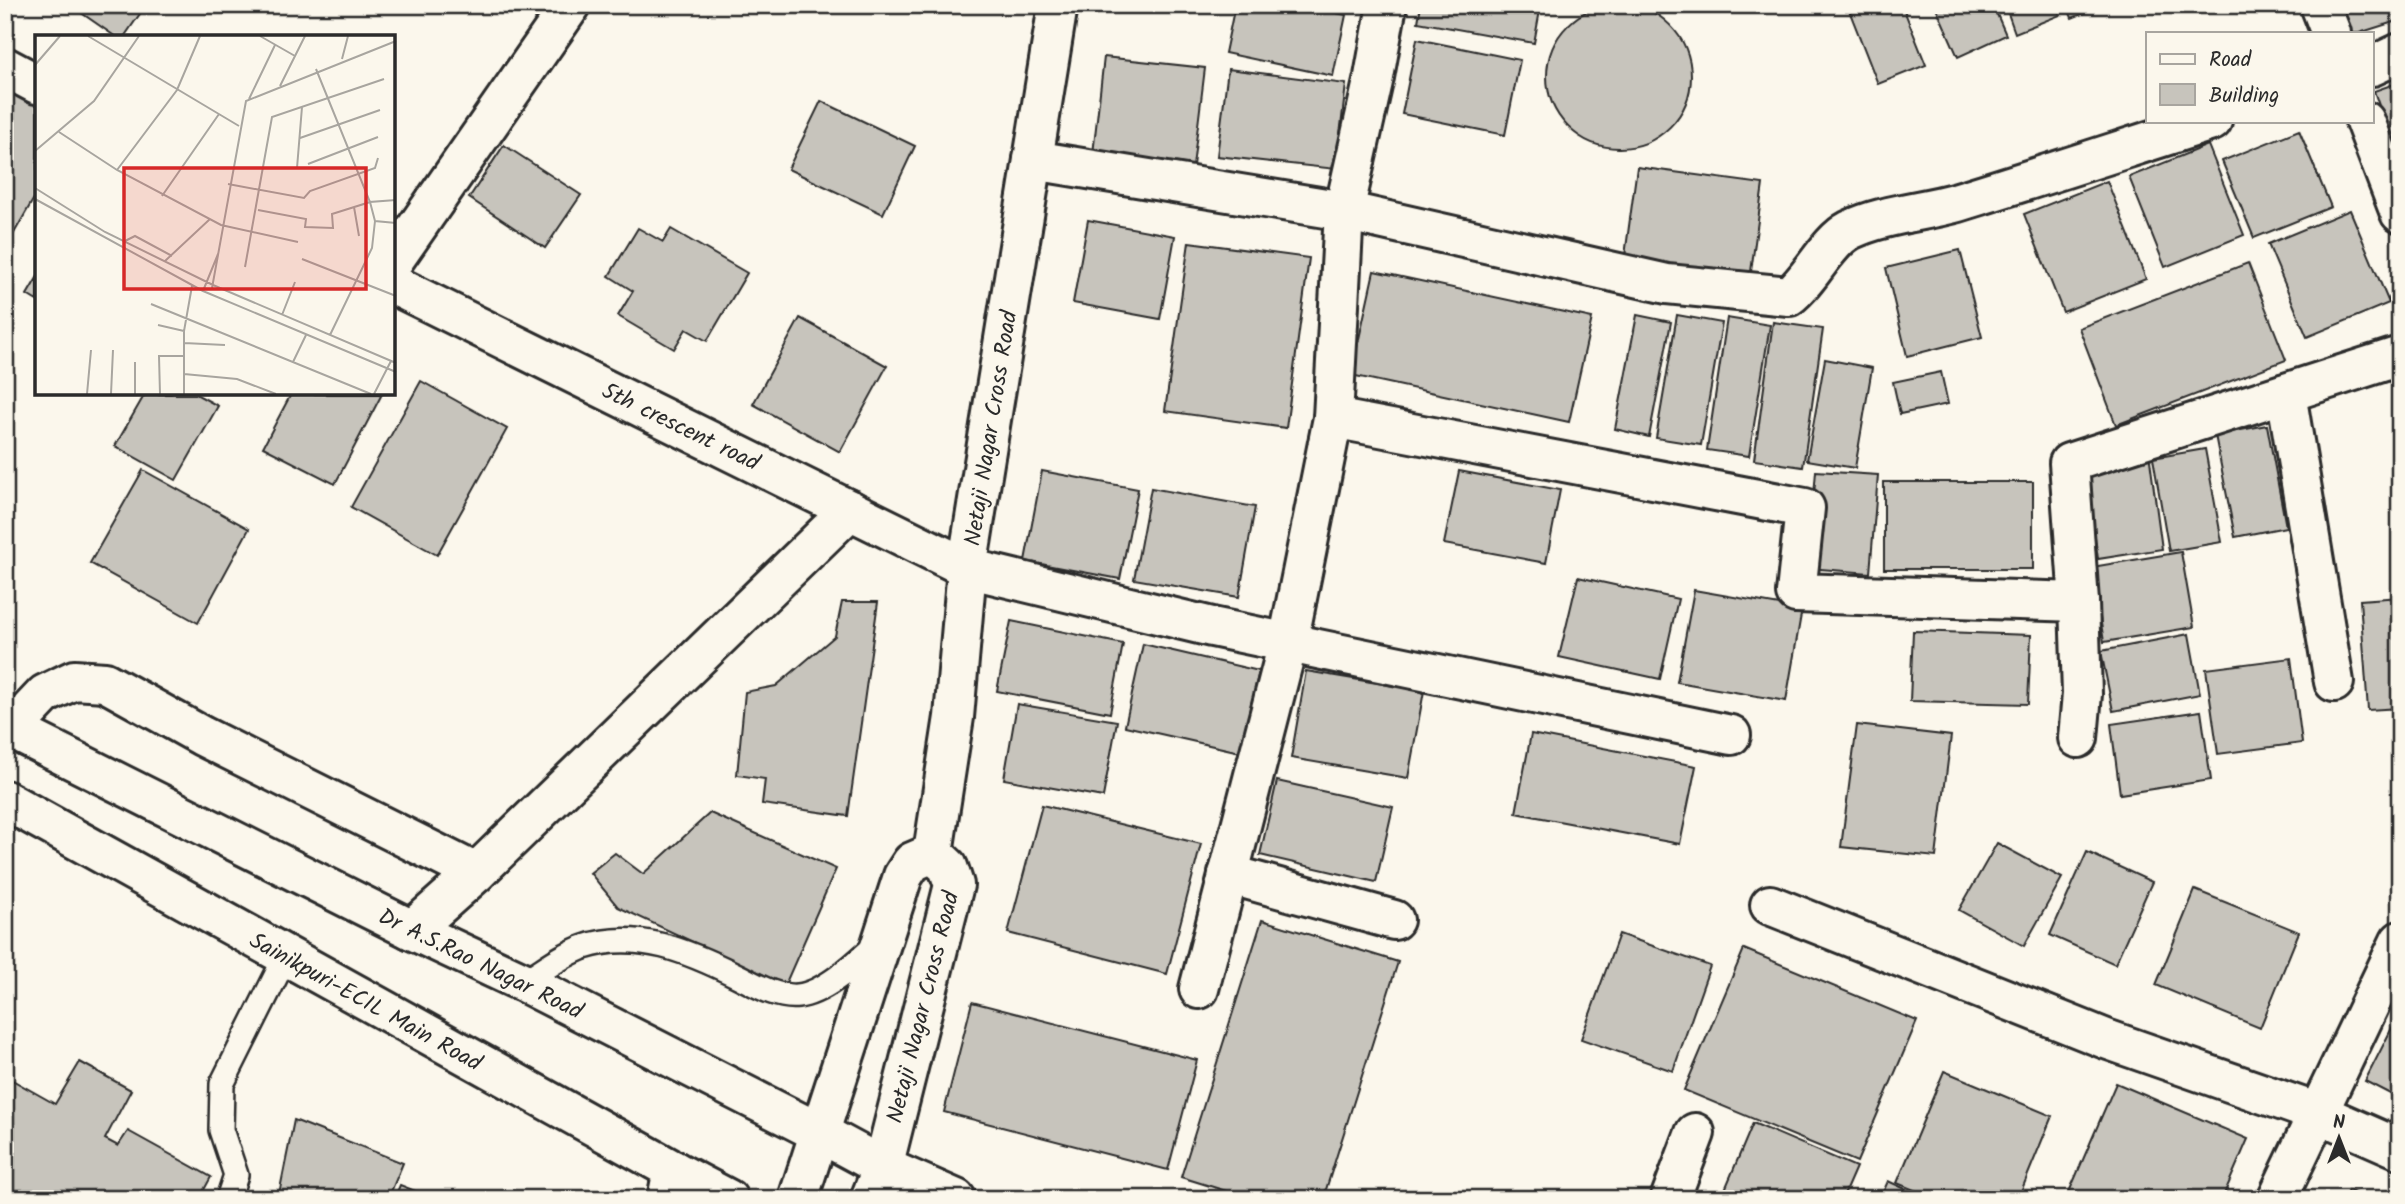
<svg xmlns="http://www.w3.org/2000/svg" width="2405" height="1204" font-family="Kalam,sans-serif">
	<rect width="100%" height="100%" fill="#fbf7ec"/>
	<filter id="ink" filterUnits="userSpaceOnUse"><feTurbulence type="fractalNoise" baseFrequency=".0143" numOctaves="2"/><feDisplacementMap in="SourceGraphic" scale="14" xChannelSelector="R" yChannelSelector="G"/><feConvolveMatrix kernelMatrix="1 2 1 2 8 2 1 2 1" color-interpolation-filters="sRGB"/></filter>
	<g filter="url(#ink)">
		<g fill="#c7c4bc" stroke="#2b2b2b" stroke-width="2">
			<circle cx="1619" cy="76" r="72"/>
			<polygon points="70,5 146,5 124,37 116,37"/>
			<polygon points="1235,5 1298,5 1346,15 1333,76 1225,53"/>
			<polygon points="1421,5 1541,5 1534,43 1418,22"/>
			<polygon points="1847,5 1902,5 1926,65 1878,84"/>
			<polygon points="1935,5 1993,5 2006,35 1958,57"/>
			<polygon points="2005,5 2056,5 2060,15 2015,33"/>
			<polygon points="2067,5 2105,5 2072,18"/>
			<polygon points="2338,5 2400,5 2400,20 2359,33 2347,33"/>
			<polygon points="1417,39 1520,60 1505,135 1402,114"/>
			<polygon points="1104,57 1205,68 1193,166 1093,154"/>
			<polygon points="1228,69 1346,84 1336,169 1217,156"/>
			<polygon points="5,79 37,96 37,193 5,249"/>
			<polygon points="2400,82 2400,166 2374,91"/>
			<polygon points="821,101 915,146 883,214 788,169"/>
			<polygon points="2299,130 2331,207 2254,238 2222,161"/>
			<polygon points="504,145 581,195 545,248 469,198"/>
			<polygon points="2208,145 2244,235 2165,267 2129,177"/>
			<polygon points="1637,167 1763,184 1750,279 1624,263"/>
			<polygon points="2107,181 2146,279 2063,312 2024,214"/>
			<polygon points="2350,210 2389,303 2307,337 2268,244"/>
			<polygon points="1088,220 1175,236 1160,319 1073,303"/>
			<polygon points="638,228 663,242 671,229 747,273 707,341 686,329 674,349 618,316 633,291 609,276"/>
			<polygon points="1189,242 1309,258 1286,428 1165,411"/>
			<polygon points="1960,250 1982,337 1907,356 1886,268"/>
			<polygon points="2248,263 2286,360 2116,425 2079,328"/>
			<polygon points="1374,271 1592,318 1569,422 1351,375"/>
			<polygon points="37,278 37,301 27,295"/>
			<polygon points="1637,315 1671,322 1649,437 1615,429"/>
			<polygon points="1677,315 1722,323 1701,445 1656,438"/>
			<polygon points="800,318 887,366 840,452 753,404"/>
			<polygon points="1727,318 1770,325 1749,456 1707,450"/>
			<polygon points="1773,322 1823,329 1803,467 1754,460"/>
			<polygon points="1825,359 1872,368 1855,468 1807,460"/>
			<polygon points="1941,372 1948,404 1900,414 1893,382"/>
			<polygon points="421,381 507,429 437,555 351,507"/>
			<polygon points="145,394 196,394 218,406 176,480 115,446"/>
			<polygon points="291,394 382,394 335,484 263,447"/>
			<polygon points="2267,425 2286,527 2235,537 2215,435"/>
			<polygon points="2205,449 2222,542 2169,551 2153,458"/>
			<polygon points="2149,453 2162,549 2098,559 2085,462"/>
			<polygon points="143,470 249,529 198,623 90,563"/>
			<polygon points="1042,471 1138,489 1120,579 1025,561"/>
			<polygon points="1459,471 1560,490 1546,563 1444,544"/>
			<polygon points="1816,471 1878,475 1870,573 1808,568"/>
			<rect x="1884" y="482" width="149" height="87"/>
			<polygon points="1151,488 1255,507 1239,597 1134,579"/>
			<polygon points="2181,552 2194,627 2104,642 2092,567"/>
			<polygon points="1578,577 1678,599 1660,679 1559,657"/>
			<polygon points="1694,590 1802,609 1786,701 1677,682"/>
			<polygon points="2400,597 2400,708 2368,710 2360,600"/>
			<polygon points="842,602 878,602 848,816 762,804 765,779 737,775 745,692 776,686 835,636"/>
			<polygon points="1011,621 1123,644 1110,713 997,691"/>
			<polygon points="1913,631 2031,635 2028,704 1910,701"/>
			<polygon points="2189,634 2200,694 2113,711 2101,651"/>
			<polygon points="1143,644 1259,671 1240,752 1125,726"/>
			<polygon points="2291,658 2302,743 2218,754 2206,669"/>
			<polygon points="1306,671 1424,691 1408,778 1291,758"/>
			<polygon points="1017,704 1117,721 1103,797 1004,779"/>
			<polygon points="2201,711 2211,780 2120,794 2111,724"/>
			<polygon points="1857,725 1951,736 1936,857 1841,847"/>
			<polygon points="1531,734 1696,766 1680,844 1516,813"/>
			<polygon points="1277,781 1393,807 1376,882 1260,855"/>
			<polygon points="1042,805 1201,844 1167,974 1008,933"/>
			<polygon points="710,813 836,869 785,985 618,907 590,873 615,853 643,874"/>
			<polygon points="1997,843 2062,878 2024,946 1959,910"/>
			<polygon points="2087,852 2152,882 2115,964 2050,935"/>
			<polygon points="2195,890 2299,932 2260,1028 2156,985"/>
			<polygon points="1262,920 1398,962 1323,1199 1252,1199 1181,1177"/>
			<polygon points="1619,934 1710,966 1673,1071 1581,1039"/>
			<polygon points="1744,949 1917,1021 1857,1162 1684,1090"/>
			<polygon points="972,1002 1197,1060 1168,1170 944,1112"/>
			<polygon points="2400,1012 2400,1099 2365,1081"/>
			<polygon points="80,1062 131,1090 105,1139 118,1146 128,1131 211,1177 199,1199 5,1199 5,1076 55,1104"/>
			<polygon points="1944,1071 2052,1116 2018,1199 1936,1199 1897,1183"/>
			<polygon points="2116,1083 2248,1139 2222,1199 2066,1199"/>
			<polygon points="294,1120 403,1163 388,1199 278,1199"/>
			<polygon points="1753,1123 1856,1167 1842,1199 1721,1199"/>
			<polygon points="1888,1181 1927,1199 1880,1199"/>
			<polygon points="400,1185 435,1199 394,1199"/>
			<polygon points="2348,1190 2367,1199 2344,1199"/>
		</g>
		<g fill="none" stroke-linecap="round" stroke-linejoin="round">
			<g stroke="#2b2b2b" stroke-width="28">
				<g id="service">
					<path d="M523,982C542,971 563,954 584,947C637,929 690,952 738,976C756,985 776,998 798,996C825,993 857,962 877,944"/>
					<polyline points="228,1199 236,1175 221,1130 222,1084 286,956"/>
				</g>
			</g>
			<g stroke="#2b2b2b" stroke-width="44">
				<g id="minor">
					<polyline points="2320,5 2331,33"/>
					<polyline points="2372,66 2400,53"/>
					<polyline points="5,67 37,84"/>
					<polyline points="2365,121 2400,213"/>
					<path d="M1033,160L1344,211L1667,284L1789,296C1811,279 1827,242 1850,230C1883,214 1923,212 1958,202C2043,176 2127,148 2212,121"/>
					<polyline points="394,260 571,5"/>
					<polyline points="394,285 967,568 1212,627 1731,735"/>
					<polyline points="2286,393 2334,682"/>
					<polyline points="1333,418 1805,508 1796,593 2079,602 2069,463 2400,356"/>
					<polyline points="12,729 45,694 74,680 105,682 202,736 476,873"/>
					<polyline points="2078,738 2082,694 2079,602"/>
					<polyline points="1228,874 1394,920"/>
					<polyline points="1770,905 2106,1039 2318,1113 2400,1149"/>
					<polyline points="412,930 476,873 850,510"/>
					<polyline points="1199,989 1288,643 1333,418 1344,211 1374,77 1387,5"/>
					<polyline points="667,1199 673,1170"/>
					<polyline points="1670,1199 1695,1133"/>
					<polyline points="2277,1199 2400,941"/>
				</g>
			</g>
			<g stroke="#2b2b2b" stroke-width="44">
				<g id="tertiary">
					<polyline points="933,853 954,717 967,568 1058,5"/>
					<polyline points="798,1199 903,876 912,862 933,853"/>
					<polyline points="870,1199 883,1167 954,885 948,867 933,853"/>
				</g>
			</g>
			<g stroke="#2b2b2b" stroke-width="44">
				<g id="secondary">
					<polyline points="5,726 412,930 523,982 820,1133 883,1167 956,1199"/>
					<polyline points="5,800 673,1170 728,1199"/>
				</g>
			</g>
			<use href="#service" stroke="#fbf7ec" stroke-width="23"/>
			<use href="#minor" stroke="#fbf7ec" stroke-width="38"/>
			<use href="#tertiary" stroke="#fbf7ec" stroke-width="38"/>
			<use href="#secondary" stroke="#fbf7ec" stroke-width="38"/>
		</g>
	</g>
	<g text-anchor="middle" stroke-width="5" stroke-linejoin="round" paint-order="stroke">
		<g font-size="23" fill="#2b2b2b" stroke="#fbf7ec">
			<text transform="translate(681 426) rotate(26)" y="8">5th crescent road</text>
			<text transform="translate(990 428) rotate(-81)" y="8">Netaji Nagar Cross Road</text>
			<text transform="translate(481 963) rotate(26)" y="8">Dr A.S.Rao Nagar Road</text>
			<text transform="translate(366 1001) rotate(29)" y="8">Sainikpuri-ECIL Main Road</text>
			<text transform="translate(922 1007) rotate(-76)" y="8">Netaji Nagar Cross Road</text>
		</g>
	</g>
	<g transform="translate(35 35)">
		<rect width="360" height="360" fill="#fbf7ec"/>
		<path fill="none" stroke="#a8a59f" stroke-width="2" d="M53,1L204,91M225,1L260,21M307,24L313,1M0,30L25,1M245,51L270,1M214,64L240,10M24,97L82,135L186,190L263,207M265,103L345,75M0,116L59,66L104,1M273,129L343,102M262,133L267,72M82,135L142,55L165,1M193,149L269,163L275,156L340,133L343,123M0,153L70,197L178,250L361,328M127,161L184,79M0,164L168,256L361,337M361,165L335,167L340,186L361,188M319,172L324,201M223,175L271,184L270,192L298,193L297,179L335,167L281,34M90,206L100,201L137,221M267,224L361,261M130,226L175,184M210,232L237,82L349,44M177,253L211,66L361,6M168,256L183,219M116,269L336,359M247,280L260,247M123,290L149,296M295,300L337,213L340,186M149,308L190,310M258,327L271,300M149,339L202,344L241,359M52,359L56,315M76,359L78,315M100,359V327M125,359L124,321H149M149,359V296L157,251M339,359L356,326"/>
		<path fill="#d62828" fill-opacity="0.15" stroke="#d62828" stroke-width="3.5" d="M89,133H331V254H89Z"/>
		<rect width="360" height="360" fill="none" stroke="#2b2b2b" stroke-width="3.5"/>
	</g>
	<rect width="2405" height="1204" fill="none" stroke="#fbf7ec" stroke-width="28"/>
	<rect x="14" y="14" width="2377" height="1176" fill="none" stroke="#2b2b2b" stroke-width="2.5" filter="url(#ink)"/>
	<rect x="2146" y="32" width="228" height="91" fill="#fbf7ec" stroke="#a8a59f" stroke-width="2"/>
	<rect x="2160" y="54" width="35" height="10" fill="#fbf7ec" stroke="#a8a59f" stroke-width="2"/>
	<text x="2209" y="66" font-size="21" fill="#2b2b2b">Road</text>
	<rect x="2160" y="84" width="35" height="21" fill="#c7c4bc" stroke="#a8a59f" stroke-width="2"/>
	<text x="2209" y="102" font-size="21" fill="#2b2b2b">Building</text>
	<g transform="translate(2339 1138)" stroke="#fbf7ec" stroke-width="5" paint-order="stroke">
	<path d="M0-5L12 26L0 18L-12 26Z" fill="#2b2b2b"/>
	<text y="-10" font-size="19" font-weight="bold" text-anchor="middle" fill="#2b2b2b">N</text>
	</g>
</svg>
